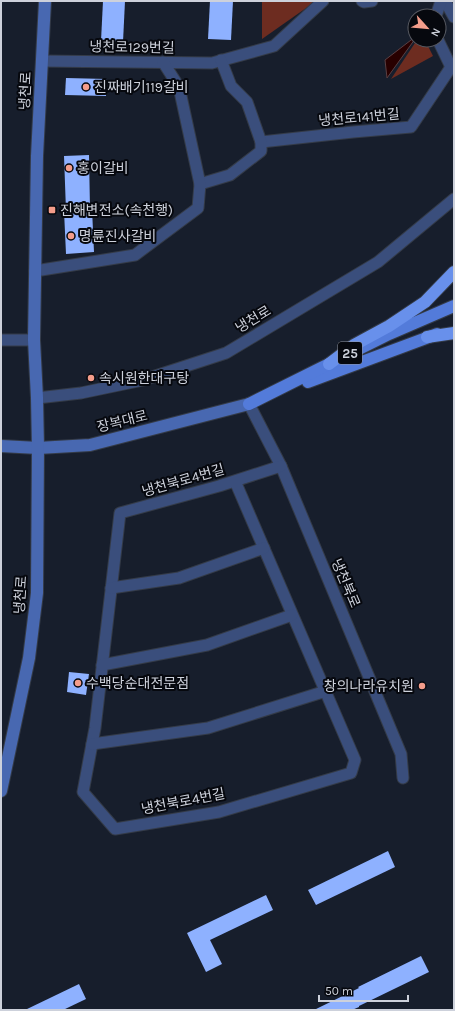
<svg xmlns="http://www.w3.org/2000/svg" width="455" height="1011" font-family="Karla,'Noto Sans KR',sans-serif">
	<rect width="100%" height="100%" fill="#171e2c"/>
	<g fill="#6d2c20">
		<polygon points="262,1 315,1 309,6 262,39"/>
		<polygon points="417,40 425,40 433,56 391,79"/>
	</g>
	<polygon fill="#280000" stroke="#5a3f42" points="415,37 415,39 387,78 385,60"/>
	<g fill="#8eb1ff">
		<polygon points="103,1 125,1 123,42 101,41"/>
		<polygon points="210,1 233,1 231,40 208,39"/>
		<polygon points="66,78 107,79 106,96 65,95"/>
		<polygon points="89,155 90,209 92,209 94,252 66,254 64,211 66,211 64,156"/>
		<polygon points="69,672 89,674 86,695 67,692"/>
		<polygon points="388,851 395,867 316,905 308,890"/>
		<polygon points="266,895 273,910 210,940 222,964 206,972 187,933"/>
		<polygon points="421,956 429,972 359,1006 359,1007 352,1010 314,1010 359,988 358,987"/>
		<polygon points="79,984 86,999 63,1010 25,1010"/>
	</g>
	<g fill="none" stroke-linecap="round" stroke-linejoin="round">
		<g stroke="#343b48" stroke-width="13">
			<g id="street">
				<polyline points="362,1 364,2 372,1"/>
				<polyline points="445,1 454,17"/>
				<polyline points="436,16 441,1"/>
				<polyline points="438,40 451,67"/>
				<polyline points="42,61 212,63 274,46 323,1"/>
				<polyline points="261,142 353,132 411,127 451,67"/>
				<polyline points="200,184 230,175 261,151 261,142 247,102 231,86 221,60"/>
				<polyline points="35,271 135,255 198,208 200,184 179,87 163,62"/>
				<polyline points="1,340 34,340"/>
				<polyline points="37,398 81,393 143,380 226,353 378,262 454,199"/>
				<polyline points="249,404 281,466 401,754 403,778"/>
				<polyline points="235,481 355,760 351,773 219,812 115,829 83,792 95,728 120,513 219,486 281,466"/>
				<polyline points="111,588 179,578 264,548"/>
				<polyline points="102,665 207,645 292,615"/>
				<polyline points="92,744 208,728 326,691"/>
			</g>
		</g>
		<g stroke="#343b48" stroke-width="14">
			<g id="secondary">
				<polyline points="1,446 38,448 90,445 249,404"/>
				<polyline points="1,791 29,658 37,593 38,448 37,398 34,340 37,156 45,1"/>
			</g>
		</g>
		<g stroke="#343b48" stroke-width="14">
			<g id="primary">
				<polyline points="357,350 389,334 454,306"/>
				<polyline points="308,382 437,334"/>
				<polyline points="249,404 337,360"/>
			</g>
		</g>
		<g stroke="#343b48" stroke-width="14">
			<g id="highway">
				<polyline points="427,337 454,333"/>
				<polyline points="329,364 354,345 389,326 425,302 454,272"/>
			</g>
		</g>
		<use href="#street" stroke="#3a4e7c" stroke-width="11"/>
		<use href="#secondary" stroke="#4868b1" stroke-width="12"/>
		<use href="#primary" stroke="#537bda" stroke-width="12"/>
		<use href="#highway" stroke="#6890eb" stroke-width="12"/>
	</g>
	<g fill="#f49d8b" stroke="#06080e" stroke-width="1.5">
		<circle cx="86" cy="87" r="4"/>
		<circle cx="69" cy="168" r="4"/>
		<rect x="48" y="206" width="8" height="8" rx="2"/>
		<circle cx="71" cy="236" r="4"/>
		<circle cx="91" cy="378" r="4"/>
		<circle cx="78" cy="683" r="4"/>
		<circle cx="422" cy="686" r="4"/>
	</g>
	<g text-anchor="middle" stroke-width="4" stroke-linejoin="round" paint-order="stroke">
		<rect fill="#06080e" stroke="#91959e" stroke-width="1" x="338" y="342" width="24" height="22" rx="3"/>
		<g font-size="13" font-weight="bold" fill="#cdd1db">
			<text x="350" y="358">25</text>
		</g>
		<g font-size="14" fill="#cdd1db" stroke="#06080e">
			<text transform="translate(132 47) rotate(1)" y="5">냉천로129번길</text>
			<text transform="translate(25 91) rotate(-87)" y="5">냉천로</text>
			<text transform="translate(359 117) rotate(-5)" y="5">냉천로141번길</text>
			<text transform="translate(253 319) rotate(-31)" y="5">냉천로</text>
			<text transform="translate(122 421) rotate(-14)" y="5">장복대로</text>
			<text transform="translate(183 480) rotate(-16)" y="5">냉천북로4번길</text>
			<text transform="translate(346 583) rotate(67)" y="5">냉천북로</text>
			<text transform="translate(20 595) rotate(-86)" y="5">냉천로</text>
			<text transform="translate(183 801) rotate(-11)" y="5">냉천북로4번길</text>
		</g>
		<g font-size="14" fill="#cdd1db" stroke="#06080e" text-anchor="start">
			<text x="94" y="92">진짜배기119갈비</text>
			<text x="77" y="173">홍이갈비</text>
			<text x="60" y="215">진해변전소(속천행)</text>
			<text x="79" y="241">명륜진사갈비</text>
			<text x="99" y="383">속시원한대구탕</text>
			<text x="86" y="688">수백당순대전문점</text>
			<text x="414" y="691" text-anchor="end">창의나라유치원</text>
		</g>
	</g>
	<rect width="455" height="1011" fill="none" stroke="#cdd1db" stroke-width="4"/>
	<g transform="translate(427 28) rotate(117)"><circle r="19" fill="#06080e" stroke="#565860"/>
	<path d="M0-3L7 15L0 10L-7 15Z" fill="#f49d8b"/>
	<text y="-6" font-size="11" font-weight="bold" text-anchor="middle" fill="#cdd1db">N</text>
	</g>
	<path d="M319 995v6h89v-6" fill="none" stroke="#cdd1db" stroke-width="2"/>
	<text x="325" y="995" font-size="12" fill="#cdd1db" stroke="#06080e" stroke-width="3" paint-order="stroke">50 m</text>
</svg>
